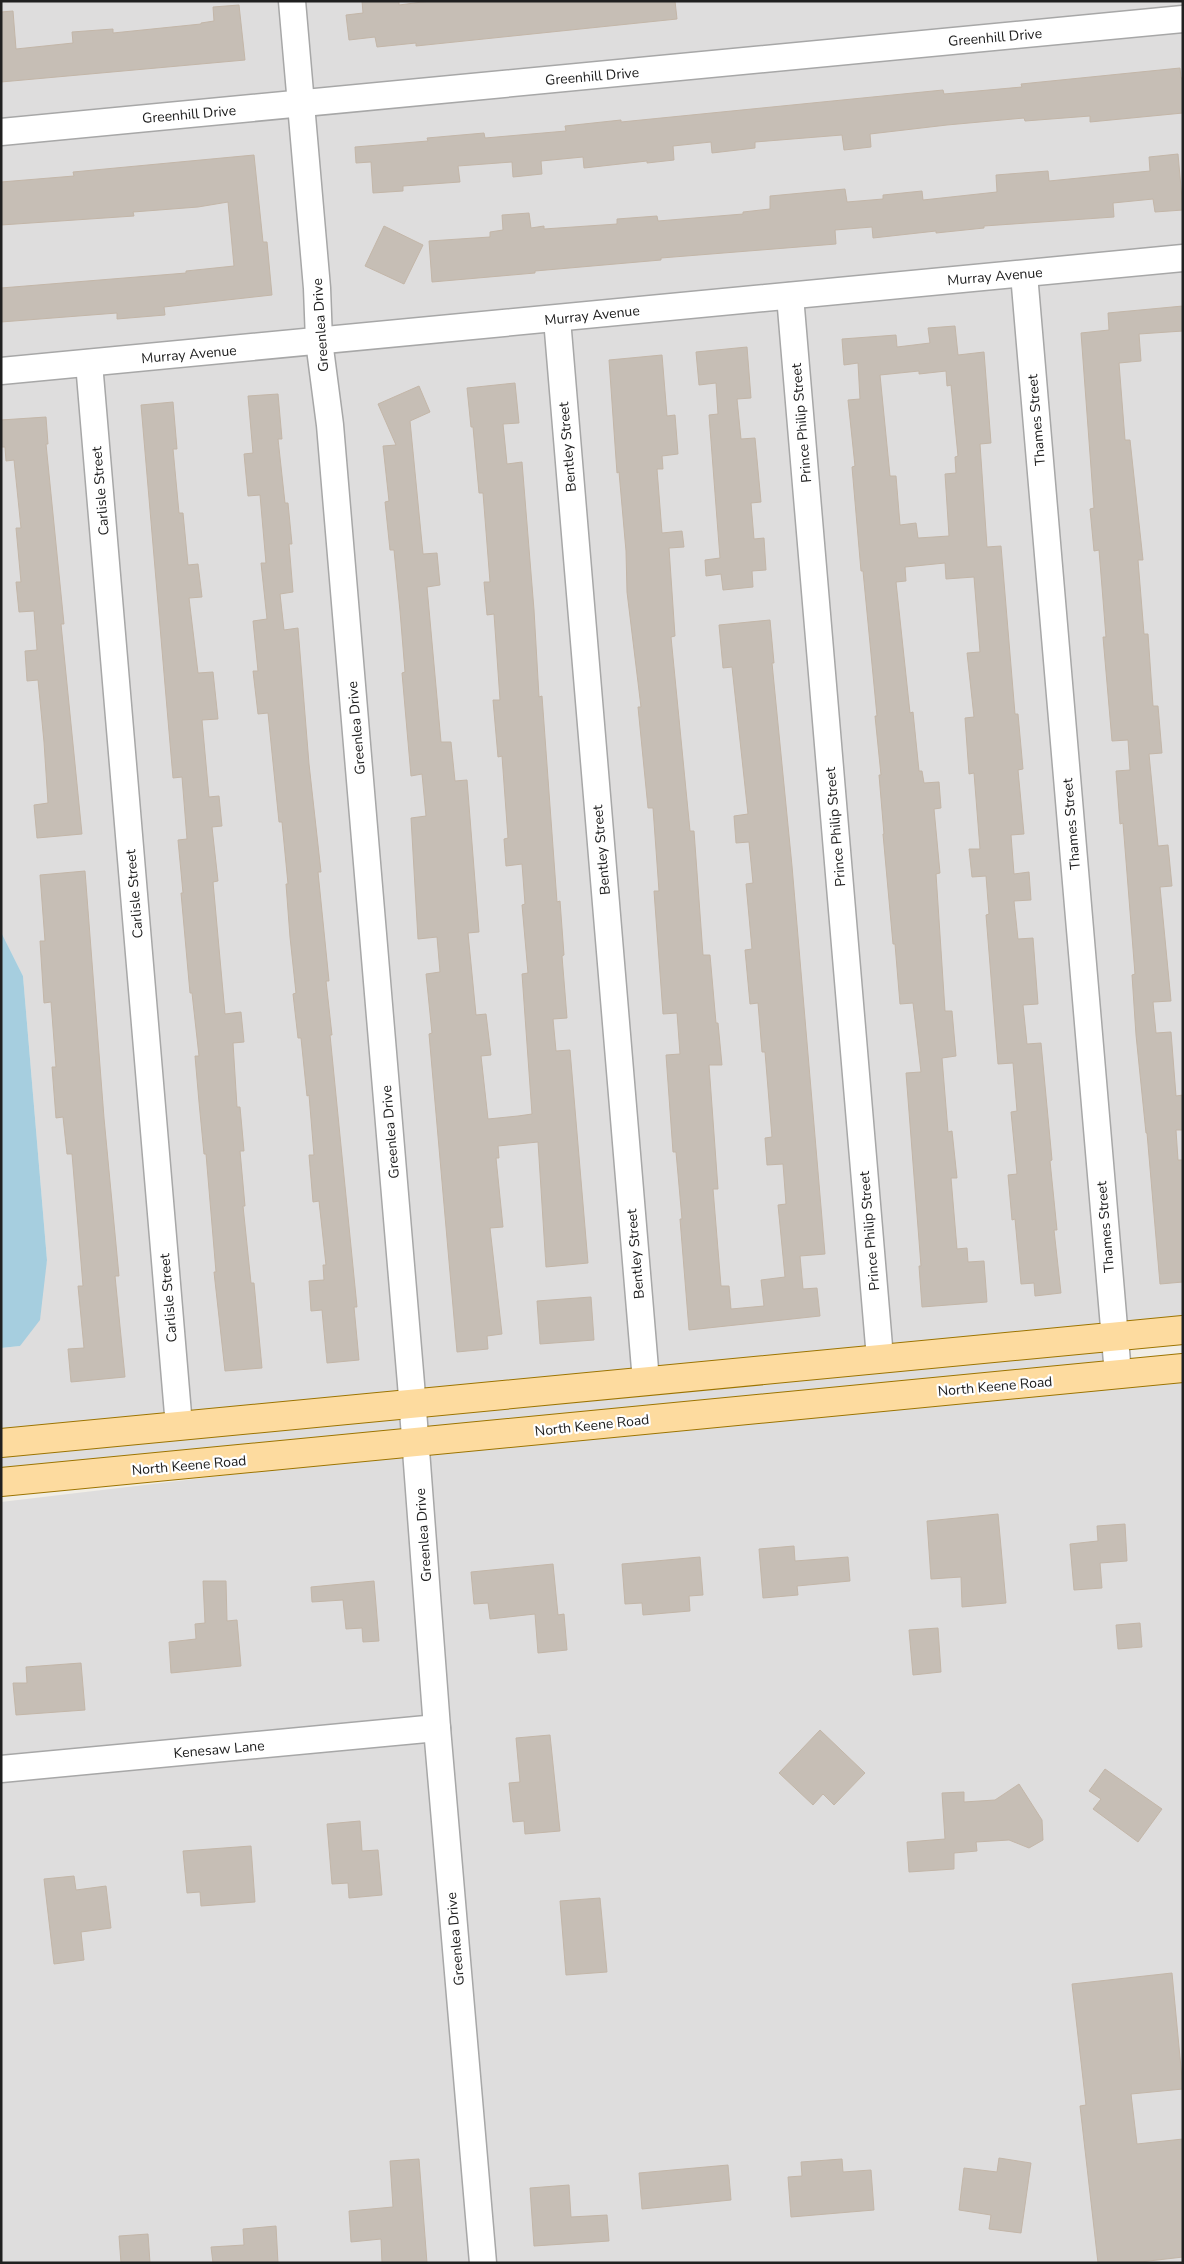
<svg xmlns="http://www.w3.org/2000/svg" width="1184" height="2264" font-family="'Nunito Sans',sans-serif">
	<rect width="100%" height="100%" fill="#f1eee6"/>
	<g fill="#dedddd">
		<polygon points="1,1 281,1 288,94 1,122"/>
		<polygon points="304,1 1183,1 1183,9 311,92"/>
		<polygon points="1183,30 1183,248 330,330 313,112"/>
		<polygon points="290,114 307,332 1,361 1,142"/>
		<polygon points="1183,268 1183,1319 1125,1325 1036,283"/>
		<polygon points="1013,285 1102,1327 891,1347 803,304"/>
		<polygon points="780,307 868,1350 657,1370 569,328"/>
		<polygon points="546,330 634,1372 423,1393 332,350"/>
		<polygon points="309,353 319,426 400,1395 190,1415 101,372"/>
		<polygon points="79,374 167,1417 1,1433 1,1348 20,1346 47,1260 23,976 1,932 1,382"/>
		<polygon points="1104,1348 1105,1365 427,1430 425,1413"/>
		<polygon points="1183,1378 1183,2263 494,2263 449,1727 428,1452"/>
		<polygon points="402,1415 404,1432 1,1471 1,1453"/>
		<polygon points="405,1454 425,1719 1,1759 1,1502"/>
		<polygon points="427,1739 471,2263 1,2263 1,1780"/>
	</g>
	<polygon fill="#a6cedf" points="1,932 23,976 47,1260 40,1320 20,1346 1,1348"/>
	<g fill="#c6beb5" stroke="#c3b6a8" fill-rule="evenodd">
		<polygon points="362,1 399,1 399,5 430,1 675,1 677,19 416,46 416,43 377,47 375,37 349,40 346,15 363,13"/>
		<polygon points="239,5 245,60 1,82 1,12 13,11 16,49 73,43 72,32 113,29 113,33 201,24 201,23 214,21 213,7"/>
		<polygon points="1180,68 1181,78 1183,78 1183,113 1090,122 1090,116 1025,121 1024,118 947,125 870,134 871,147 844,150 842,135 755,142 755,148 712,153 711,142 673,146 674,160 647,163 647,161 584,168 583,157 541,161 542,174 513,177 512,162 458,166 460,182 403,186 403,191 373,193 371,162 356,163 355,147 428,141 427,138 484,133 485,138 566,131 565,126 621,120 621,122 943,90 944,94 1022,87 1021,84"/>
		<polygon points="1178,154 1183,210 1155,212 1153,199 1113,203 1114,217 984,226 984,228 936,233 936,231 873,238 872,227 835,230 836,244 661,258 661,260 535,271 535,273 432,282 429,241 490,237 490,232 503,230 502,215 529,213 531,228 544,226 544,229 617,224 617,219 657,216 658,221 743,214 743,212 770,209 770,196 845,189 847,202 883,199 883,195 922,191 923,200 997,192 996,175 1048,171 1049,181 1150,171 1149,157"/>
		<polygon points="254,155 263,242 267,242 272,295 164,307 165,315 117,319 117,313 1,322 1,288 186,273 186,271 234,266 228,202 198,207 133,212 134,216 1,225 1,182 74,176 73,172"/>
		<polygon points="384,226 423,245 404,284 365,266"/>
		<polygon points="1183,306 1183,331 1139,334 1141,361 1119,363 1125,440 1130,440 1143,560 1138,560 1144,634 1148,634 1153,706 1158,706 1162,753 1149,754 1158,846 1168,845 1172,886 1160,887 1171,1001 1153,1002 1156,1033 1171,1032 1176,1096 1183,1095 1183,1130 1176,1130 1178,1160 1183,1160 1183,1282 1160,1284 1147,1133 1146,1133 1136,1035 1132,975 1135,974 1123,823 1120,824 1116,771 1130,770 1128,740 1112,741 1103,637 1106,637 1099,550 1094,551 1090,509 1094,508 1081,333 1109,330 1108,313"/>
		<path d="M955,326L958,355L984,352L991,443L980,444L987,547L1001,546L1015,714H1018L1023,769L1018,770L1024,834L1011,835L1014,874L1029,872L1031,900L1014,901L1018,939L1033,938L1038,1004L1023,1005L1027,1044L1041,1043L1052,1160L1050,1161L1057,1230H1054L1061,1293L1035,1296L1034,1283L1021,1284L1015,1219L1012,1220L1008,1175L1017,1174L1011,1112L1017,1111L1013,1063L998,1064L986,915L989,914L986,876L972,877L969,849H980L974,773L969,774L965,718L974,717L967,653L980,652L974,577L946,579L945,563L905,567L906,581L896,582L910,713L913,712L919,771H922L924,783L939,782L941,808L934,809L940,873L936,874L945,1011H952L956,1056L942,1058L948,1132L952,1131L957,1178H951L957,1249L967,1248L968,1262L984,1261L987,1302L922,1307L919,1266H921L906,1073L921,1072L913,1003L900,1004L895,944H893L883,834H884L879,775H881L875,716H877L863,571H861L852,467L855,466L848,400L860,399L858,363L844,365L842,339L896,335L897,347L930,343L928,328ZM919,371V374L946,371L947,386L951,385L958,456L955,457L956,473L945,474L949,536L918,538L916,523L900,525L896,476H890L880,375Z"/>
		<polygon points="747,347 751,398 737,399 741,439 755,438 761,502 751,503 754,539 764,538 766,570 752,571 753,587 723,590 721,574 706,576 705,560 720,558 709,415 718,414 716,383 699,385 696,352"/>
		<polygon points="662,355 667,416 675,415 678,454 662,456 663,469 657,469 662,533 682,531 684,547 669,548 675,636 671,637 690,831 694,831 703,955 710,955 716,1023 718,1023 722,1065 709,1065 718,1189 713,1189 721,1286 729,1286 731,1309 764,1306 761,1280 785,1277 778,1205 786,1204 783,1164 767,1165 765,1138 772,1137 765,1052 762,1052 758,1003 750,1004 745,950 752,949 746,884 753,883 749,842 736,843 734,816 748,814 732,667 723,668 719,625 770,620 774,663 772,663 792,866 825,1254 800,1256 803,1289 817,1288 820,1316 689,1330 680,1219 682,1219 676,1152 673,1152 666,1055 680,1054 677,1013 663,1014 654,891 659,891 653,808 648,808 638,707 641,707 627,592 626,551 619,472 617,473 609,360"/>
		<polygon points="515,383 519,423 503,424 507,464 522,462 534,610 539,697 542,696 557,902 560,901 564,955 562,956 567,1018 553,1019 556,1051 570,1050 588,1263 546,1267 538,1142 498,1146 499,1158 496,1158 503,1227 490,1228 502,1334 487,1336 488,1349 457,1352 429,1034 432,1033 426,974 440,972 437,937 418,939 411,818 426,816 422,774 411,776 402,673 405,672 400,611 394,550 390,550 385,502 389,501 383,446 396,445 378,404 419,386 430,412 410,421 423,554 437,553 440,585 427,587 441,742 451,742 455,781 467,780 479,932 468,933 476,1015 486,1014 491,1055 481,1056 488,1119 518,1116 532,1114 522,974 528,973 522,905 525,904 522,864 506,866 504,839 508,838 502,756 498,757 493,700 500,700 494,614 487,615 484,582 490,582 483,493 479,493 473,427 471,427 467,388"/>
		<polygon points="278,394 282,439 278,439 285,503 288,503 292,544 289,544 293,592 280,594 284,630 298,628 309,764 321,872 318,872 329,981 326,981 332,1035 330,1035 357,1307 354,1307 359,1360 327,1363 322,1310 311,1311 309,1281 324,1280 323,1265 326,1265 319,1201 313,1202 309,1155 314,1155 309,1095 307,1096 301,1038 298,1038 293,994 296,993 290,937 286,884 288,884 282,822 279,822 268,713 258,714 253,671 258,671 253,621 267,619 261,563 266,563 260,495 248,496 244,454 253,453 248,396"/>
		<polygon points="173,402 177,449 173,449 179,513 183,513 188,565 198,564 202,597 189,598 198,673 213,672 218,719 202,720 209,797 219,796 222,826 212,827 218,881 213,882 225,1014 241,1012 244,1042 233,1043 237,1107 240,1107 244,1151 240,1151 245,1206 243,1206 251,1283 254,1283 262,1368 225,1371 214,1272 216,1272 206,1154 204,1154 199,1102 195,1056 199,1056 192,993 190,993 181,893 183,893 178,840 187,839 182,777 173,778 141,405"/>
		<polygon points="46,417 48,444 46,444 64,624 61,624 82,834 37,838 34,805 48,803 44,742 38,680 27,681 25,651 37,650 34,611 19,612 16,582 21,582 16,528 21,528 14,460 6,461 5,447 1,447 1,420"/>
		<polygon points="85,871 104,1118 119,1276 115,1276 125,1377 71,1382 68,1349 84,1348 78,1286 83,1286 72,1154 67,1154 63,1117 56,1118 52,1067 56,1067 51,1002 44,1003 40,941 45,941 40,875"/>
		<polygon points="591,1297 594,1340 540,1344 537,1301"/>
		<polygon points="998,1514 1006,1603 962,1607 961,1577 931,1579 927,1521"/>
		<polygon points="1125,1524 1127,1561 1100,1563 1102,1588 1074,1590 1070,1544 1098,1541 1097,1526"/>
		<polygon points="794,1546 795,1561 848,1557 850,1581 797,1586 798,1595 763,1598 759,1549"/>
		<polygon points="700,1557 703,1595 689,1596 690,1611 643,1615 642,1603 625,1604 622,1564"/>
		<polygon points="553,1564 558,1615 564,1614 567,1650 538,1653 535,1614 490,1619 488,1603 474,1604 471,1572"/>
		<polygon points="203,1581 226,1581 227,1621 237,1620 241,1666 171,1673 169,1642 196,1639 195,1624 205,1623"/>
		<polygon points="374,1581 379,1641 363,1642 362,1628 346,1629 343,1600 312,1602 311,1587"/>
		<polygon points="1140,1623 1142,1647 1118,1649 1116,1625"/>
		<polygon points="938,1628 941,1672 913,1675 909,1630"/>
		<polygon points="81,1663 85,1710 16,1715 13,1683 27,1683 26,1667"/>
		<polygon points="820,1730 865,1773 834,1805 823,1794 813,1805 779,1773"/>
		<polygon points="550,1735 560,1831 525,1834 524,1821 513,1822 509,1783 520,1782 516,1738"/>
		<polygon points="1105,1769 1162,1809 1138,1842 1093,1809 1101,1799 1089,1791"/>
		<polygon points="1019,1784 1042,1820 1043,1840 1029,1848 1009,1840 976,1842 977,1851 954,1853 954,1869 909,1872 907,1842 945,1839 942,1793 964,1792 964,1802 995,1800"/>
		<polygon points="360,1821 362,1851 378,1850 382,1895 349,1898 348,1883 332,1884 327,1824"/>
		<polygon points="251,1846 255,1902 201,1906 200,1892 187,1893 183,1851"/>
		<polygon points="74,1876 76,1890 106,1886 111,1928 81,1932 84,1960 54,1964 44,1879"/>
		<polygon points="600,1898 607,1972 566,1975 560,1901"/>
		<polygon points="1172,1973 1183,2089 1131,2094 1137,2144 1183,2139 1183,2257 1132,2263 1098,2263 1080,2106 1086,2105 1072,1984"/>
		<polygon points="999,2158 1031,2163 1021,2233 989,2229 991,2215 959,2210 964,2168 997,2172"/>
		<polygon points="419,2159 427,2263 382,2263 381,2239 351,2242 349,2211 393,2207 390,2161"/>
		<polygon points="842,2159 843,2172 871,2170 874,2210 791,2217 788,2177 802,2176 801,2162"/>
		<polygon points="728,2165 731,2200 642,2209 639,2173"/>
		<polygon points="569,2185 571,2217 607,2215 609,2241 534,2246 530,2188"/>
		<polygon points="276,2226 278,2263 213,2263 211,2247 244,2245 243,2229"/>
		<polygon points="148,2234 150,2263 121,2263 119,2236"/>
	</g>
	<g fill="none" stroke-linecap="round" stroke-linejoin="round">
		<g stroke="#a7a7a7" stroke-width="29">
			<g id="minor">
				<polyline points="292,1 317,288 319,341 330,425 411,1384 437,1728 483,2263"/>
				<polyline points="1,132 1183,19"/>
				<polyline points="1024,274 1118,1374"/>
				<polyline points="790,296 880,1358"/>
				<polyline points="557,319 646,1381"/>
				<polyline points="89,363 179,1426"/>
				<polyline points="1,371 1183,258"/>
				<polyline points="1,1769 437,1728"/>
			</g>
		</g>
		<g stroke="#9c7400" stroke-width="30">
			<g id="major">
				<polyline points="1,1443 1183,1330"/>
				<polyline points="1,1482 1183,1368"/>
			</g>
		</g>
		<use href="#minor" stroke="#fff" stroke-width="26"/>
		<use href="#major" stroke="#fddb9f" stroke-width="28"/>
	</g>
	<g text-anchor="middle" stroke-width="4.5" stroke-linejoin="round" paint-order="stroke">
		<g font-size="14" fill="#202020" stroke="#fff">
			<text transform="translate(995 37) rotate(-5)" y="5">Greenhill Drive</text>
			<text transform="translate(592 76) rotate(-5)" y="5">Greenhill Drive</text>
			<text transform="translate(189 114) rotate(-5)" y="5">Greenhill Drive</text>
			<text transform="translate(995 276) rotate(-5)" y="5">Murray Avenue</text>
			<text transform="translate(592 315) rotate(-6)" y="5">Murray Avenue</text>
			<text transform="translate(320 325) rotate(-94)" y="5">Greenlea Drive</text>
			<text transform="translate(189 354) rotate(-5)" y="5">Murray Avenue</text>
			<text transform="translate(1036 420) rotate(-95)" y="5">Thames Street</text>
			<text transform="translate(801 423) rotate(-95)" y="5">Prince Philip Street</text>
			<text transform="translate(567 447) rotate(-95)" y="5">Bentley Street</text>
			<text transform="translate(100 491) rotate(-95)" y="5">Carlisle Street</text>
			<text transform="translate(356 728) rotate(-95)" y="5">Greenlea Drive</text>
			<text transform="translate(1071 824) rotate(-95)" y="5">Thames Street</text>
			<text transform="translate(835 827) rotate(-95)" y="5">Prince Philip Street</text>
			<text transform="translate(601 850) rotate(-95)" y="5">Bentley Street</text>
			<text transform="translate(134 894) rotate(-95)" y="5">Carlisle Street</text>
			<text transform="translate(390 1132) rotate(-95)" y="5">Greenlea Drive</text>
			<text transform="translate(1105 1227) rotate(-95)" y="5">Thames Street</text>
			<text transform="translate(869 1231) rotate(-95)" y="5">Prince Philip Street</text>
			<text transform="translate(635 1254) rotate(-95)" y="5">Bentley Street</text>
			<text transform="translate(168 1298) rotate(-95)" y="5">Carlisle Street</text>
			<text transform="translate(995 1386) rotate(-5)" y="5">North Keene Road</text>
			<text transform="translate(592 1425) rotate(-6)" y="5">North Keene Road</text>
			<text transform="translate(189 1465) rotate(-5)" y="5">North Keene Road</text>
			<text transform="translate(423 1535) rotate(-94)" y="5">Greenlea Drive</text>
			<text transform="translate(219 1749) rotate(-5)" y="5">Kenesaw Lane</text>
			<text transform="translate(455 1939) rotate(-95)" y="5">Greenlea Drive</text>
		</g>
	</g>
	<rect width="1184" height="2264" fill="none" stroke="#202020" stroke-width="5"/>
</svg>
